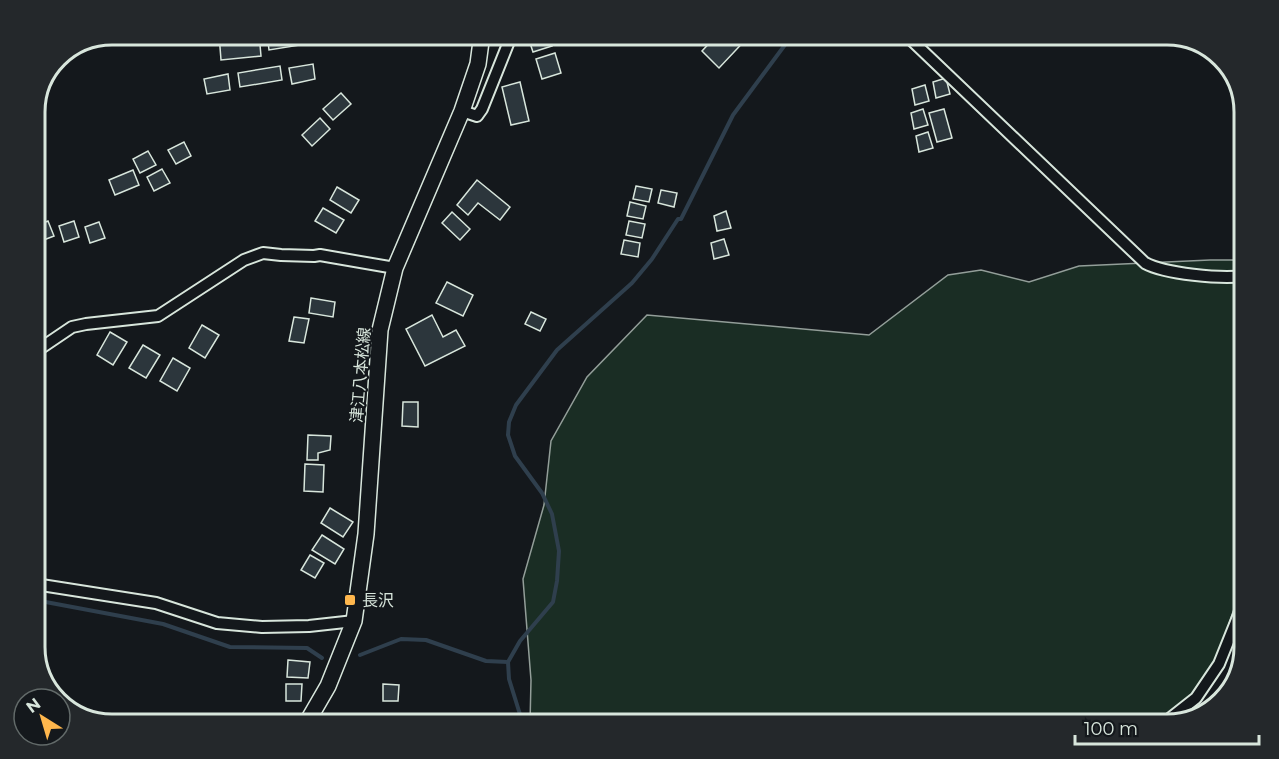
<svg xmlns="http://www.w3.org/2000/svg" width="1279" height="759" font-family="Montserrat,'Noto Sans JP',sans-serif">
	<rect width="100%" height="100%" fill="#14181c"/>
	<polygon fill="#1a2d24" stroke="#939e99" stroke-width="1.5" points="1210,260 1244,260 1244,578 1213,673 1176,714 1136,721 1135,724 530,724 531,680 523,579 544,505 551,441 587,377 647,315 869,335 948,275 981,270 1029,282 1079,266"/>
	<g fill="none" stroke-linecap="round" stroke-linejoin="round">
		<g stroke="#2f3f4d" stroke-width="4">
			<polyline points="35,600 163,624 230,647 307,648 322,658"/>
			<polyline points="360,655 401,639 426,640 486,661 508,662"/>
			<polyline points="523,724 509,679 508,662 520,641 553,602 557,581 559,551 552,514 542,493 515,456 508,435 509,422 516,405 557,350 632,283 652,259 678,219 681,219 733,115 793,34"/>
		</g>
	</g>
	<g fill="#2c363c" stroke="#d8e6dc" stroke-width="1.5">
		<polygon points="219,34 259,34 261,56 221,60"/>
		<polygon points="267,34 317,34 319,42 269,50"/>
		<polygon points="527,34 548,34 552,46 533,52"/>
		<polygon points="718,34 751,34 719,68 702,51"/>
		<polygon points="555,53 561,73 542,79 536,59"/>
		<polygon points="313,64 315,79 292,84 289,68"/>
		<polygon points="280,66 282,80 240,87 238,73"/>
		<polygon points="228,74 230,90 207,94 204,79"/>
		<polygon points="946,78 950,94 936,98 933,82"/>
		<polygon points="520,82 529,121 511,125 502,87"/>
		<polygon points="925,85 929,101 915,105 912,89"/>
		<polygon points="341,93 351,104 333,120 323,109"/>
		<polygon points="923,109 928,125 914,129 911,113"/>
		<polygon points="944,109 952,138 937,142 929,113"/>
		<polygon points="320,118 330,129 312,146 302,135"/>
		<polygon points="928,132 933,148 919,152 916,136"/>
		<polygon points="184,142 191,156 176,164 168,150"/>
		<polygon points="148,151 156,165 140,173 133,159"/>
		<polygon points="162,169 170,183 154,191 147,177"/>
		<polygon points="133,170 139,185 115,195 109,180"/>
		<polygon points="477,180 510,207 500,220 478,203 468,215 457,205"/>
		<polygon points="636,186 652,189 649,202 633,199"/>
		<polygon points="337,187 359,200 351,213 330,200"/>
		<polygon points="661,190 677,193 674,207 658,203"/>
		<polygon points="630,202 646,206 643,219 627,216"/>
		<polygon points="323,208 344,220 336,233 315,221"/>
		<polygon points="726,211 731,228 717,231 714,216"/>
		<polygon points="452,212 470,229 460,240 442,223"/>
		<polygon points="48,221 54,236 36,243 35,226"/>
		<polygon points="74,221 79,237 64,242 59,226"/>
		<polygon points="629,221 645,224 642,238 626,235"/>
		<polygon points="99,222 105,238 90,243 85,227"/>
		<polygon points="724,239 729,255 714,259 711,243"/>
		<polygon points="624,240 640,243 638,257 621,254"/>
		<polygon points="447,282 473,295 463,316 436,303"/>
		<polygon points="311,298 335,302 333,317 309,313"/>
		<polygon points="531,312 546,319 540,331 525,324"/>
		<polygon points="432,315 443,337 456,330 465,346 425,366 406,329"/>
		<polygon points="294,317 309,319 304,343 289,341"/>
		<polygon points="202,325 219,335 205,358 189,348"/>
		<polygon points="110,332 127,342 113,365 97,355"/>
		<polygon points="143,345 160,355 146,378 129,368"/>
		<polygon points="173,358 190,368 177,391 160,381"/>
		<polygon points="403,402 418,402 418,427 402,426"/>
		<polygon points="308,435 331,436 330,450 318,453 318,460 307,460"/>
		<polygon points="305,464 324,465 323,492 304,491"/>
		<polygon points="330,508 353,522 343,537 321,523"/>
		<polygon points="322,535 344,549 335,564 312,550"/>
		<polygon points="310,555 324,563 315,578 301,570"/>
		<polygon points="288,660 310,662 308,678 287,677"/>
		<polygon points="286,684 302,684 301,701 286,701"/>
		<polygon points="383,684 399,685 398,701 383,701"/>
		<polygon points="376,716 391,717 391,724 375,724"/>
	</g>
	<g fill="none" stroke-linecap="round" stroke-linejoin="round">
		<g stroke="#d8e6dc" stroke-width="14">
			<g id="minor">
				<path d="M905,34L1145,263C1165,274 1221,279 1244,276"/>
				<polyline points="462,111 477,116 482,109 512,34"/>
				<polyline points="35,352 72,327 86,324 158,316 244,260 263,253 281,255 314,256 320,255 395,268"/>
				<polyline points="35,584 156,603 217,623 262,627 309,626 354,621"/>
				<polyline points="1163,724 1196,698 1219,664 1244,602"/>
			</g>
		</g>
		<g stroke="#d8e6dc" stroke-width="18">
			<polyline id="secondary" points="306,724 328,686 354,621 366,534 380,330 395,268 462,111 478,64 482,34"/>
		</g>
		<use href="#minor" stroke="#14181c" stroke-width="10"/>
		<use href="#secondary" stroke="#14181c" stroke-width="15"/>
	</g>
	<rect fill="#ffb74d" stroke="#14181c" stroke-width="2" x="344" y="594" width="12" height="12" rx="3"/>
	<g text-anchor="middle" stroke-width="4.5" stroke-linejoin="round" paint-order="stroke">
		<g font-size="16" fill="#d8e6dc" stroke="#14181c">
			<text transform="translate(360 375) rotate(-85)" y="6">津江八本松線</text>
		</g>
		<g font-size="16" fill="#d8e6dc" stroke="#14181c" text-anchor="start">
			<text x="362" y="606">長沢</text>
		</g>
	</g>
	<path d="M0 0H1279V759H0ZM112 45H1167A67 67 0 0 1 1234 112V647A67 67 0 0 1 1167 714H112A67 67 0 0 1 45 647V112A67 67 0 0 1 112 45Z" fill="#24282b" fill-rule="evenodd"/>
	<path fill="none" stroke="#d8e6dc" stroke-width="3" d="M112 45H1167A67 67 0 0 1 1234 112V647A67 67 0 0 1 1167 714H112A67 67 0 0 1 45 647V112A67 67 0 0 1 112 45Z"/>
	<g transform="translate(42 717) rotate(323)"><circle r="28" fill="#14181c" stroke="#626a69" stroke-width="1.5"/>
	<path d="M0-4.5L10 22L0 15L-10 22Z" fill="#ffb74d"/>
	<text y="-9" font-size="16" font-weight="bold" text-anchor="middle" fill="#d8e6dc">N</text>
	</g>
	<path d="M1075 735v9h184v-9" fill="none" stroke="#d8e6dc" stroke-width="3"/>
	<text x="1084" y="735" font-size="18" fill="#d8e6dc" stroke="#14181c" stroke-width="4.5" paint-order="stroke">100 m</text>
</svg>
